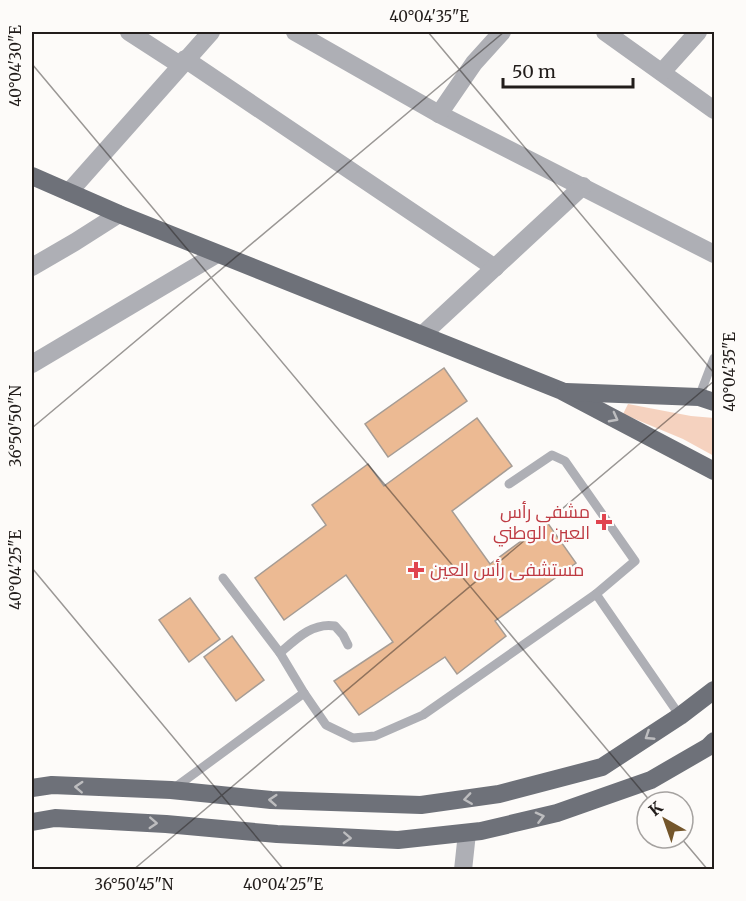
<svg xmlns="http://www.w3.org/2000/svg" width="746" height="901" font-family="Merriweather,Cairo,serif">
	<rect width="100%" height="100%" fill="#fdfbf9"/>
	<polygon fill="#f5d2bf" points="628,404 691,416 714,418 714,456 683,439 623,414"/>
	<g fill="#ecba93" stroke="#a69c94" stroke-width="1.5">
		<polygon points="444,368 467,401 388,457 365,424"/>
		<polygon points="477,418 512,466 452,511 490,564 547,522 576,563 495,621 506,636 457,674 445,657 359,715 334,681 393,642 346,575 284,620 255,578 326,525 312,505 368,464 384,486"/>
		<polygon points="190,598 220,639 189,662 159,620"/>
		<polygon points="232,636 264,680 236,701 204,657"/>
	</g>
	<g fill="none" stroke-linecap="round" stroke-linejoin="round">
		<g stroke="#aeafb5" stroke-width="9">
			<polyline points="699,397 714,358"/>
			<polyline points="509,484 552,455 565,461 635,561 596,594 680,716"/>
			<path d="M280,653C296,639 313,622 335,626L343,635L348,645"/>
			<polyline points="304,693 326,725 353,738 375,736 423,715 596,594"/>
			<polyline points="173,789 304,693 280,653 223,578"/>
		</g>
		<g stroke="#aeafb5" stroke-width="18">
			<polyline points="129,32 180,65"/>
			<polyline points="295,32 439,114 714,254"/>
			<polyline points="605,32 714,110"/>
			<polyline points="185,59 495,268"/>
			<polyline points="662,72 698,32"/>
			<polyline points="439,114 474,63 502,32"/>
			<polyline points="69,192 211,32"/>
			<polyline points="32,267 75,242 119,214"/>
			<polyline points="422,335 583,186"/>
			<polyline points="32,364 217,254"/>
			<polyline points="463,870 467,833"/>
		</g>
		<g stroke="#6e7179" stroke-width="18">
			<polyline points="32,176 119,214 562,391 714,471"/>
			<polyline points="566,392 699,397 714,402"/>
			<polyline points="32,788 52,785 171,790 271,800 421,805 499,794 602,767 680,716 714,690"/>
			<polyline points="32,822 55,818 166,824 277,834 398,840 481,831 557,813 651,780 708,747 714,741"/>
		</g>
	</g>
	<defs><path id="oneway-chevron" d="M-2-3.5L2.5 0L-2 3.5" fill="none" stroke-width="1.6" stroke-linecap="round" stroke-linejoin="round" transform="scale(1.5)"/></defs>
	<g stroke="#bdbdbf">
		<use href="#oneway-chevron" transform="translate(614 418) rotate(28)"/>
		<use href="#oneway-chevron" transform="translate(649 736) rotate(147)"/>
		<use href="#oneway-chevron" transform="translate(79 787) rotate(-177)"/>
		<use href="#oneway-chevron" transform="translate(468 799) rotate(172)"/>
		<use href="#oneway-chevron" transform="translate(273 800) rotate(-176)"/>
		<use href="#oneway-chevron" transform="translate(540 817) rotate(-14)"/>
		<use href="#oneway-chevron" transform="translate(153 823) rotate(3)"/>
		<use href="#oneway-chevron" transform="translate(347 838) rotate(3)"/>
	</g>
	<path fill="none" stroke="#221d1b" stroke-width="1.5" stroke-opacity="0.45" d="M428,32L714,373M32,64L651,802M32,428L504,32M32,568L284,870M681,838L708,870M133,870L714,381"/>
	<g fill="#e0444e" stroke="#fdfbf9" stroke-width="2">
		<path d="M601 513h6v6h6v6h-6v6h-6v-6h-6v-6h6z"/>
		<path d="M413 561h6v6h6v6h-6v6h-6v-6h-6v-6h6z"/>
	</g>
	<g text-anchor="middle" stroke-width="4.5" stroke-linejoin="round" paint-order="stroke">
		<g font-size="18" fill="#be3a42" stroke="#fdfbf9" text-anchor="end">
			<text x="590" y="518">مشفى رأس<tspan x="590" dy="21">العين الوطني</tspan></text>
			<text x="430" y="576" text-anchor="start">مستشفى رأس العين</text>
		</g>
	</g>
	<rect width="746" height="901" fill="none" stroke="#fdfbf9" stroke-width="66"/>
	<g transform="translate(665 820) rotate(320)"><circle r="28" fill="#fdfbf9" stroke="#a5a2a0" stroke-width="1.5"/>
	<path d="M0-4.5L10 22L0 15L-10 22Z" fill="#74562b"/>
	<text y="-9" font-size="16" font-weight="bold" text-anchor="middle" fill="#221d1b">K</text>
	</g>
	<path d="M503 78v9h130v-9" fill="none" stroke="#221d1b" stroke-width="3"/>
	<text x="512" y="78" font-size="18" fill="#221d1b" stroke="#fdfbf9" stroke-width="4.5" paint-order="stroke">50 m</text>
	<rect x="33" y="33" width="680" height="835" fill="none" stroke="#221d1b" stroke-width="2"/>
	<g font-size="15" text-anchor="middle" fill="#221d1b">
		<text x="429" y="22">40°04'35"E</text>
		<text transform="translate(16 66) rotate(-90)" y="5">40°04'30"E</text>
		<text transform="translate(730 372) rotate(-90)" y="5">40°04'35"E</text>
		<text transform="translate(16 426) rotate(-90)" y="5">36°50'50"N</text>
		<text transform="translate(16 570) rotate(-90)" y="5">40°04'25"E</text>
		<text x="134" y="890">36°50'45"N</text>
		<text x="283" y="890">40°04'25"E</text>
	</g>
</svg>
